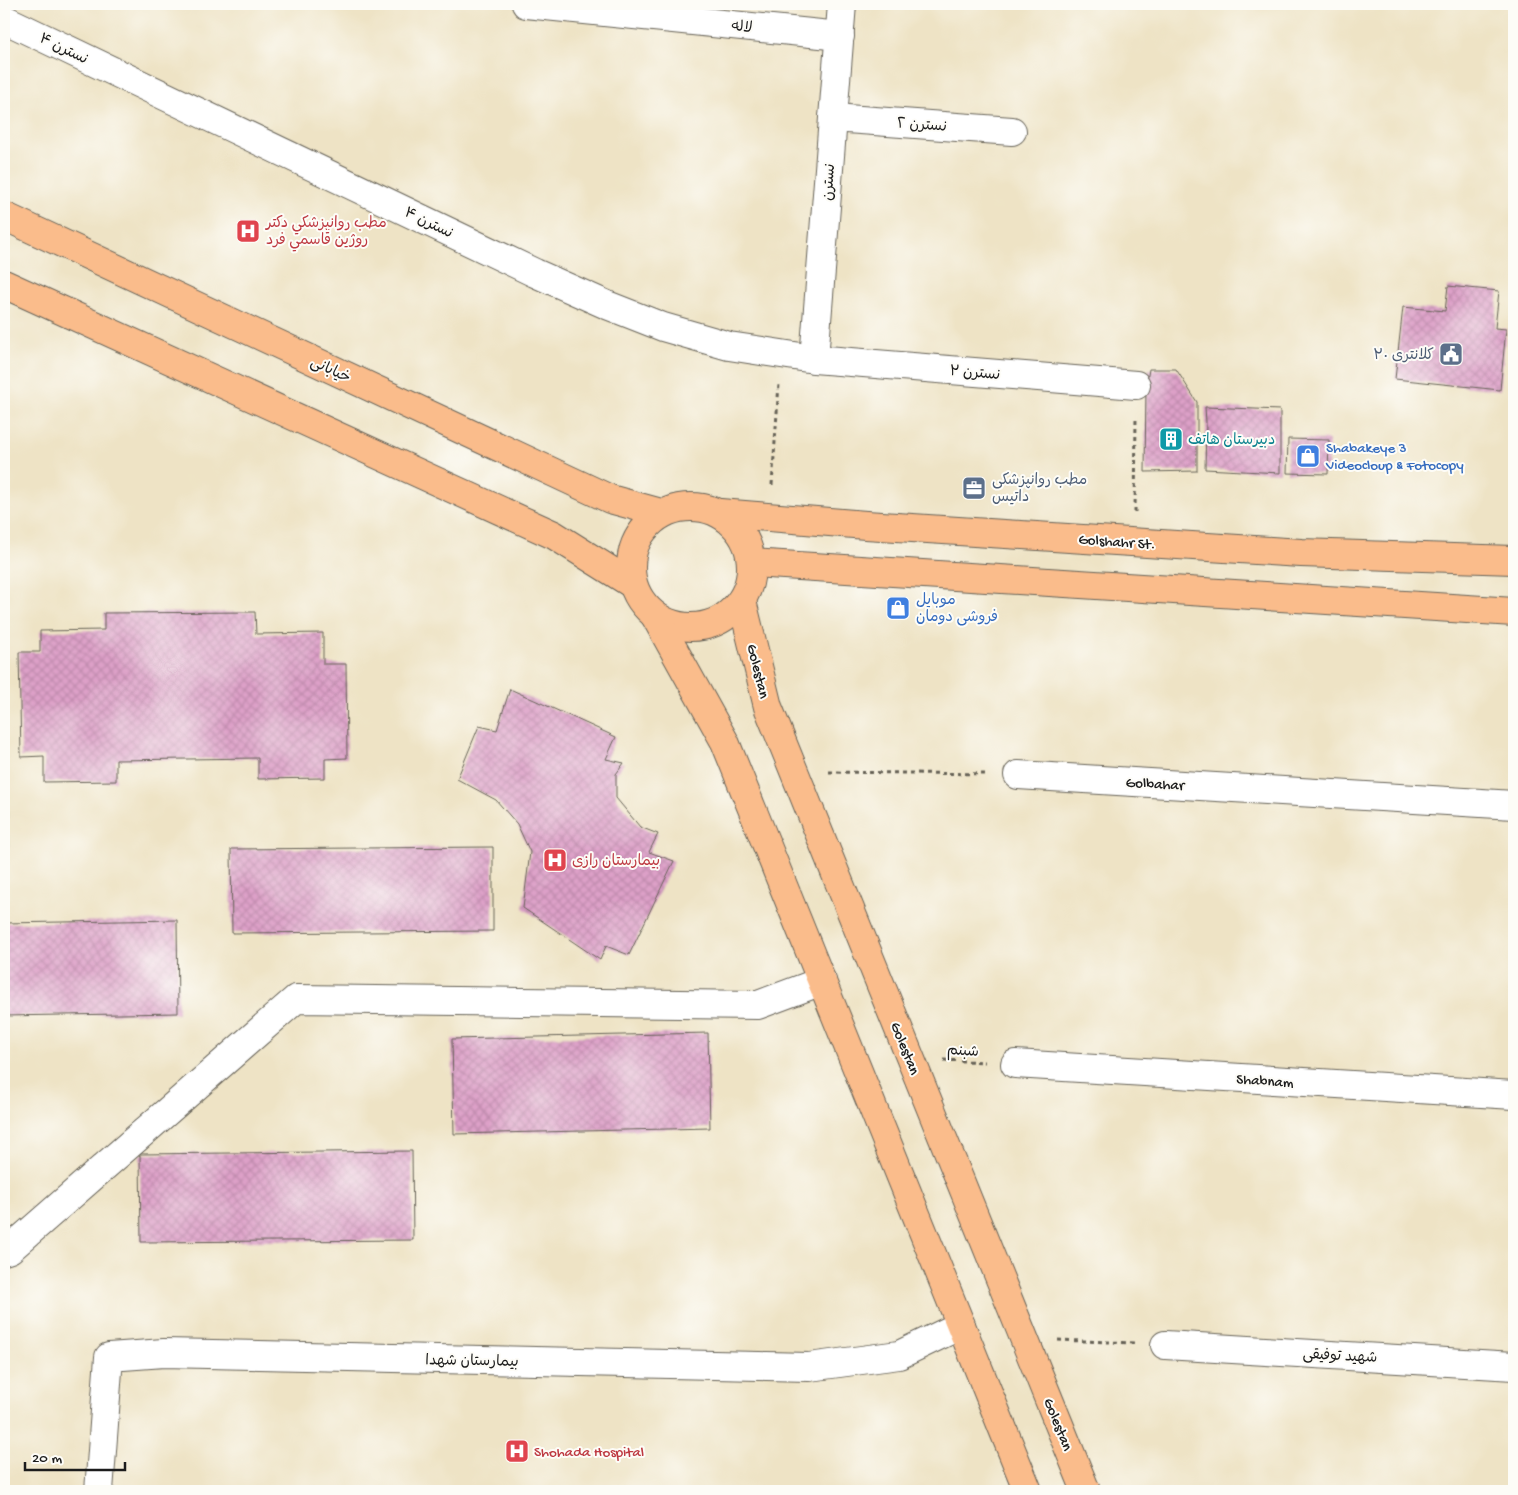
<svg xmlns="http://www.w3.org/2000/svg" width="1518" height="1495" font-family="'Gochi Hand','Playpen Sans Arabic',sans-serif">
	<defs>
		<pattern id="building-cross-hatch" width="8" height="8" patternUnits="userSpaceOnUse" patternTransform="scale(1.25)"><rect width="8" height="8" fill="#dda0c8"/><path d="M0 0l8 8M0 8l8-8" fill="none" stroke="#bd89ab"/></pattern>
	</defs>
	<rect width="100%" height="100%" fill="#fdfcf7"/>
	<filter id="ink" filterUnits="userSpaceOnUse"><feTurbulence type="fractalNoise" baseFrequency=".02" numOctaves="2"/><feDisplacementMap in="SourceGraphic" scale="10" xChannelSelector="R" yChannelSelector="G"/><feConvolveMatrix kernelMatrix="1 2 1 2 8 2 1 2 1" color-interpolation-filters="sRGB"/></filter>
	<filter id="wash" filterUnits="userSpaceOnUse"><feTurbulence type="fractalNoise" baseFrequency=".0096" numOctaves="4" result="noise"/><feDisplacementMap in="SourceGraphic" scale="20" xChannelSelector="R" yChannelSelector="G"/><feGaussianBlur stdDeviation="1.12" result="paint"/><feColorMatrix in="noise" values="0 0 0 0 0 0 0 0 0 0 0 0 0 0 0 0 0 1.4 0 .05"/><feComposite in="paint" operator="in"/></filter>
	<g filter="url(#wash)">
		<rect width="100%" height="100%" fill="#eee3c5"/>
		<polygon fill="#a8da8a" stroke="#627b53" points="4,730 8,847 4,849"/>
		<g id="blocks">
			<g fill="url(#building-cross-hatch)">
				<polygon points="1448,286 1499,291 1495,328 1506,329 1500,390 1395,379 1403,307 1445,311"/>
				<polygon points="1149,369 1176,369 1197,402 1197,471 1145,472 1146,387"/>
				<polygon points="1205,407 1280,410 1280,473 1205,469 1206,422"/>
				<polygon points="1288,439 1329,440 1328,474 1287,473"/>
				<polygon points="255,612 256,634 323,633 323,664 346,664 347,758 325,759 325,778 258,779 258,758 116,760 116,781 44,782 44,756 21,757 19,652 40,652 40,631 104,630 104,613"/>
				<polygon points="510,689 616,737 606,759 624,763 616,774 616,798 640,827 658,834 649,852 674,861 629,955 606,946 600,960 523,908 530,852 517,824 496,800 457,779 479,726 497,730"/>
				<polygon points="493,847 493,931 232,933 231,849"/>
				<polygon points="177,920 178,1013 4,1016 4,923"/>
				<polygon points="708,1033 710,1128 454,1134 452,1039"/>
				<polygon points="412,1151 413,1240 141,1242 140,1154"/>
			</g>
		</g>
	</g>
	<g filter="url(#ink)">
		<use href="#blocks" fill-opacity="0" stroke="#666257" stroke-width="1"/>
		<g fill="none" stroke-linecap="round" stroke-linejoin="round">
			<g stroke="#666257" stroke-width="30">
				<g id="minor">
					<polyline points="526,4 840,36"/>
					<polyline points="4,19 535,273 607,305 663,327 729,346 814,359 1136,385"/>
					<polyline points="833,118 1012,131"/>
					<polyline points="814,359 842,4"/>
					<polyline points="1018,775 1514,805"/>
					<polyline points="1015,1064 1514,1095"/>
					<polyline points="4,1251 10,1249 296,999 758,1005 822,981"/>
					<polyline points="1165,1345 1514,1366"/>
					<polyline points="99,1491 109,1357 164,1353 809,1367 899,1355 961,1325"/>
				</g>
			</g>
			<g stroke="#666257" stroke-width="30">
				<g id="major">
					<polyline points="4,216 610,499 661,513"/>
					<polyline points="4,284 554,535 632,584"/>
					<circle cx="691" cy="567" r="60"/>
					<polyline points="720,513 866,525 1301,553 1514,560"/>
					<polyline points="752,563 1514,612"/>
					<polyline points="742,601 768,707 1086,1491"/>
					<polyline points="655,616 725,742 1028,1491"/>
				</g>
			</g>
			<g stroke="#666257" stroke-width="3" stroke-dasharray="4 4" stroke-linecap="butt">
				<polyline points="772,485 779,384"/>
				<polyline points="1135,512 1136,416"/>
				<polyline points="829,772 987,774"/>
				<polyline points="944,1060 985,1062"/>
				<polyline points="1058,1340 1134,1343"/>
			</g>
			<use href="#minor" stroke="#fff" stroke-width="28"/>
			<use href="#major" stroke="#fabc8b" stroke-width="28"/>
		</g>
	</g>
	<defs>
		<g id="hospital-square" transform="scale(1.25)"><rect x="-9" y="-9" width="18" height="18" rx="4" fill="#e0444e" stroke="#fdfcf7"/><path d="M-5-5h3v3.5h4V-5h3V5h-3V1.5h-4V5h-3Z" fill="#fff"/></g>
		<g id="civic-square" transform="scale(1.25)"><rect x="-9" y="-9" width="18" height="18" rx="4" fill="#5c6f8a" stroke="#fdfcf7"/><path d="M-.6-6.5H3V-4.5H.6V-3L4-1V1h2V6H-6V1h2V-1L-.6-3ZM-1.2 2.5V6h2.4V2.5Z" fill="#fff"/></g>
		<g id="building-square" transform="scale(1.25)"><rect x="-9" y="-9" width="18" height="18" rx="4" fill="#0f9aa8" stroke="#fdfcf7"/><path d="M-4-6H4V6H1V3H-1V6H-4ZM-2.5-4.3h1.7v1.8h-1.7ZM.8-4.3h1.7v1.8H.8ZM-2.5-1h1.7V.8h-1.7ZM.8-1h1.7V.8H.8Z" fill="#fff"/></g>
		<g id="shop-square" transform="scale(1.25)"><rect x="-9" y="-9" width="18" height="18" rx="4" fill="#3f7fe0" stroke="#fdfcf7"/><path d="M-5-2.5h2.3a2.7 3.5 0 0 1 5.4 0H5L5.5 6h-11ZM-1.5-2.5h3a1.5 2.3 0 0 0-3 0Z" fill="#fff"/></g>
		<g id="office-square" transform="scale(1.25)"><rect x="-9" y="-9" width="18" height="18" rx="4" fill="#5c6f8a" stroke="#fdfcf7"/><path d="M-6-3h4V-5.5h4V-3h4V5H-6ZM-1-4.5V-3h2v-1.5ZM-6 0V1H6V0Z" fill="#fff"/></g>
	</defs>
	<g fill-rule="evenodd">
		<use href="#hospital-square" x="248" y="231"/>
		<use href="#civic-square" x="1451" y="354"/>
		<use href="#building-square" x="1171" y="439"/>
		<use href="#shop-square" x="1308" y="456"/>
		<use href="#office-square" x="974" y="488"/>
		<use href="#shop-square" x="898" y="608"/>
		<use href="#hospital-square" x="555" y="860"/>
		<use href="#hospital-square" x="517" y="1451"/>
	</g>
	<g text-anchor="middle" stroke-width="4" stroke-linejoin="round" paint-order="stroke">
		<g font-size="15" fill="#1c1c1c" stroke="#fdfcf7">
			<text transform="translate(742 26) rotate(6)" y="5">لاله</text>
			<text transform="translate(64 48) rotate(26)" y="5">نسترن ۴</text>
			<text transform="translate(922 124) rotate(4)" y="5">نسترن ٢</text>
			<text transform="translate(828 182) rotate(-86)" y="5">نسترن</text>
			<text transform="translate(429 222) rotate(26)" y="5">نسترن ۴</text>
			<text transform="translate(331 369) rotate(25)" y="5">خیابانی</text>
			<text transform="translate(975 372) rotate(5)" y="5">نسترن ٣</text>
			<text transform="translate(1117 541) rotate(4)" y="5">Golshahr St.</text>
			<text transform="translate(759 671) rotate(76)" y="5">Golestan</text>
			<text transform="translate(1155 783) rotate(3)" y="5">Golbahar</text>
			<text transform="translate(906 1048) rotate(68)" y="5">Golestan</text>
			<text transform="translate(963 1050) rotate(4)" y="5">شبنم</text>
			<text transform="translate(1265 1080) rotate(4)" y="5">Shabnam</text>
			<text transform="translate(1340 1355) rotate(3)" y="5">شهید توفیقی</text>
			<text transform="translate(472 1360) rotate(1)" y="5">بیمارستان شهدا</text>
			<text transform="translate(1059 1424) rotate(68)" y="5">Golestan</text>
		</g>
		<g font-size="15" fill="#be3a42" stroke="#fdfcf7" text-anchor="start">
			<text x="266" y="227">مطب روانپزشكي دكتر<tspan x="266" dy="17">روژين قاسمي فرد</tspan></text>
			<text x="572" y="865">بیمارستان رازی</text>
			<text x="534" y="1456">Shohada Hospital</text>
		</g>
		<g font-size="15" fill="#4e5e75" stroke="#fdfcf7" text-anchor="end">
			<text x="1434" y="359">کلانتری ۲۰</text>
			<text x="992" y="484" text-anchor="start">مطب روانپزشکی<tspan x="992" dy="17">داتیس</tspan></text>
		</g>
		<g font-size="15" fill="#0d838f" stroke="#fdfcf7" text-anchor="start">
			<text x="1188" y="444">دبیرستان هاتف</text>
		</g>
		<g font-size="15" fill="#366cbe" stroke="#fdfcf7" text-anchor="start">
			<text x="1326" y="452">Shabakeye 3<tspan x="1326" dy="17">Videocloup &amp; Fotocopy</tspan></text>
			<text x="916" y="604">موبایل<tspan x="916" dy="17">فروشی دومان</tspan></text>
		</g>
	</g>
	<rect width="1518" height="1495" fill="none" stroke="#fdfcf7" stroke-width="20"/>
	<path d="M25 1462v8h100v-8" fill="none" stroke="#1c1c1c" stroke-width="2.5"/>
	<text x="32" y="1462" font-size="15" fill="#1c1c1c" stroke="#fdfcf7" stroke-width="4" paint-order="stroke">20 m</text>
</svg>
